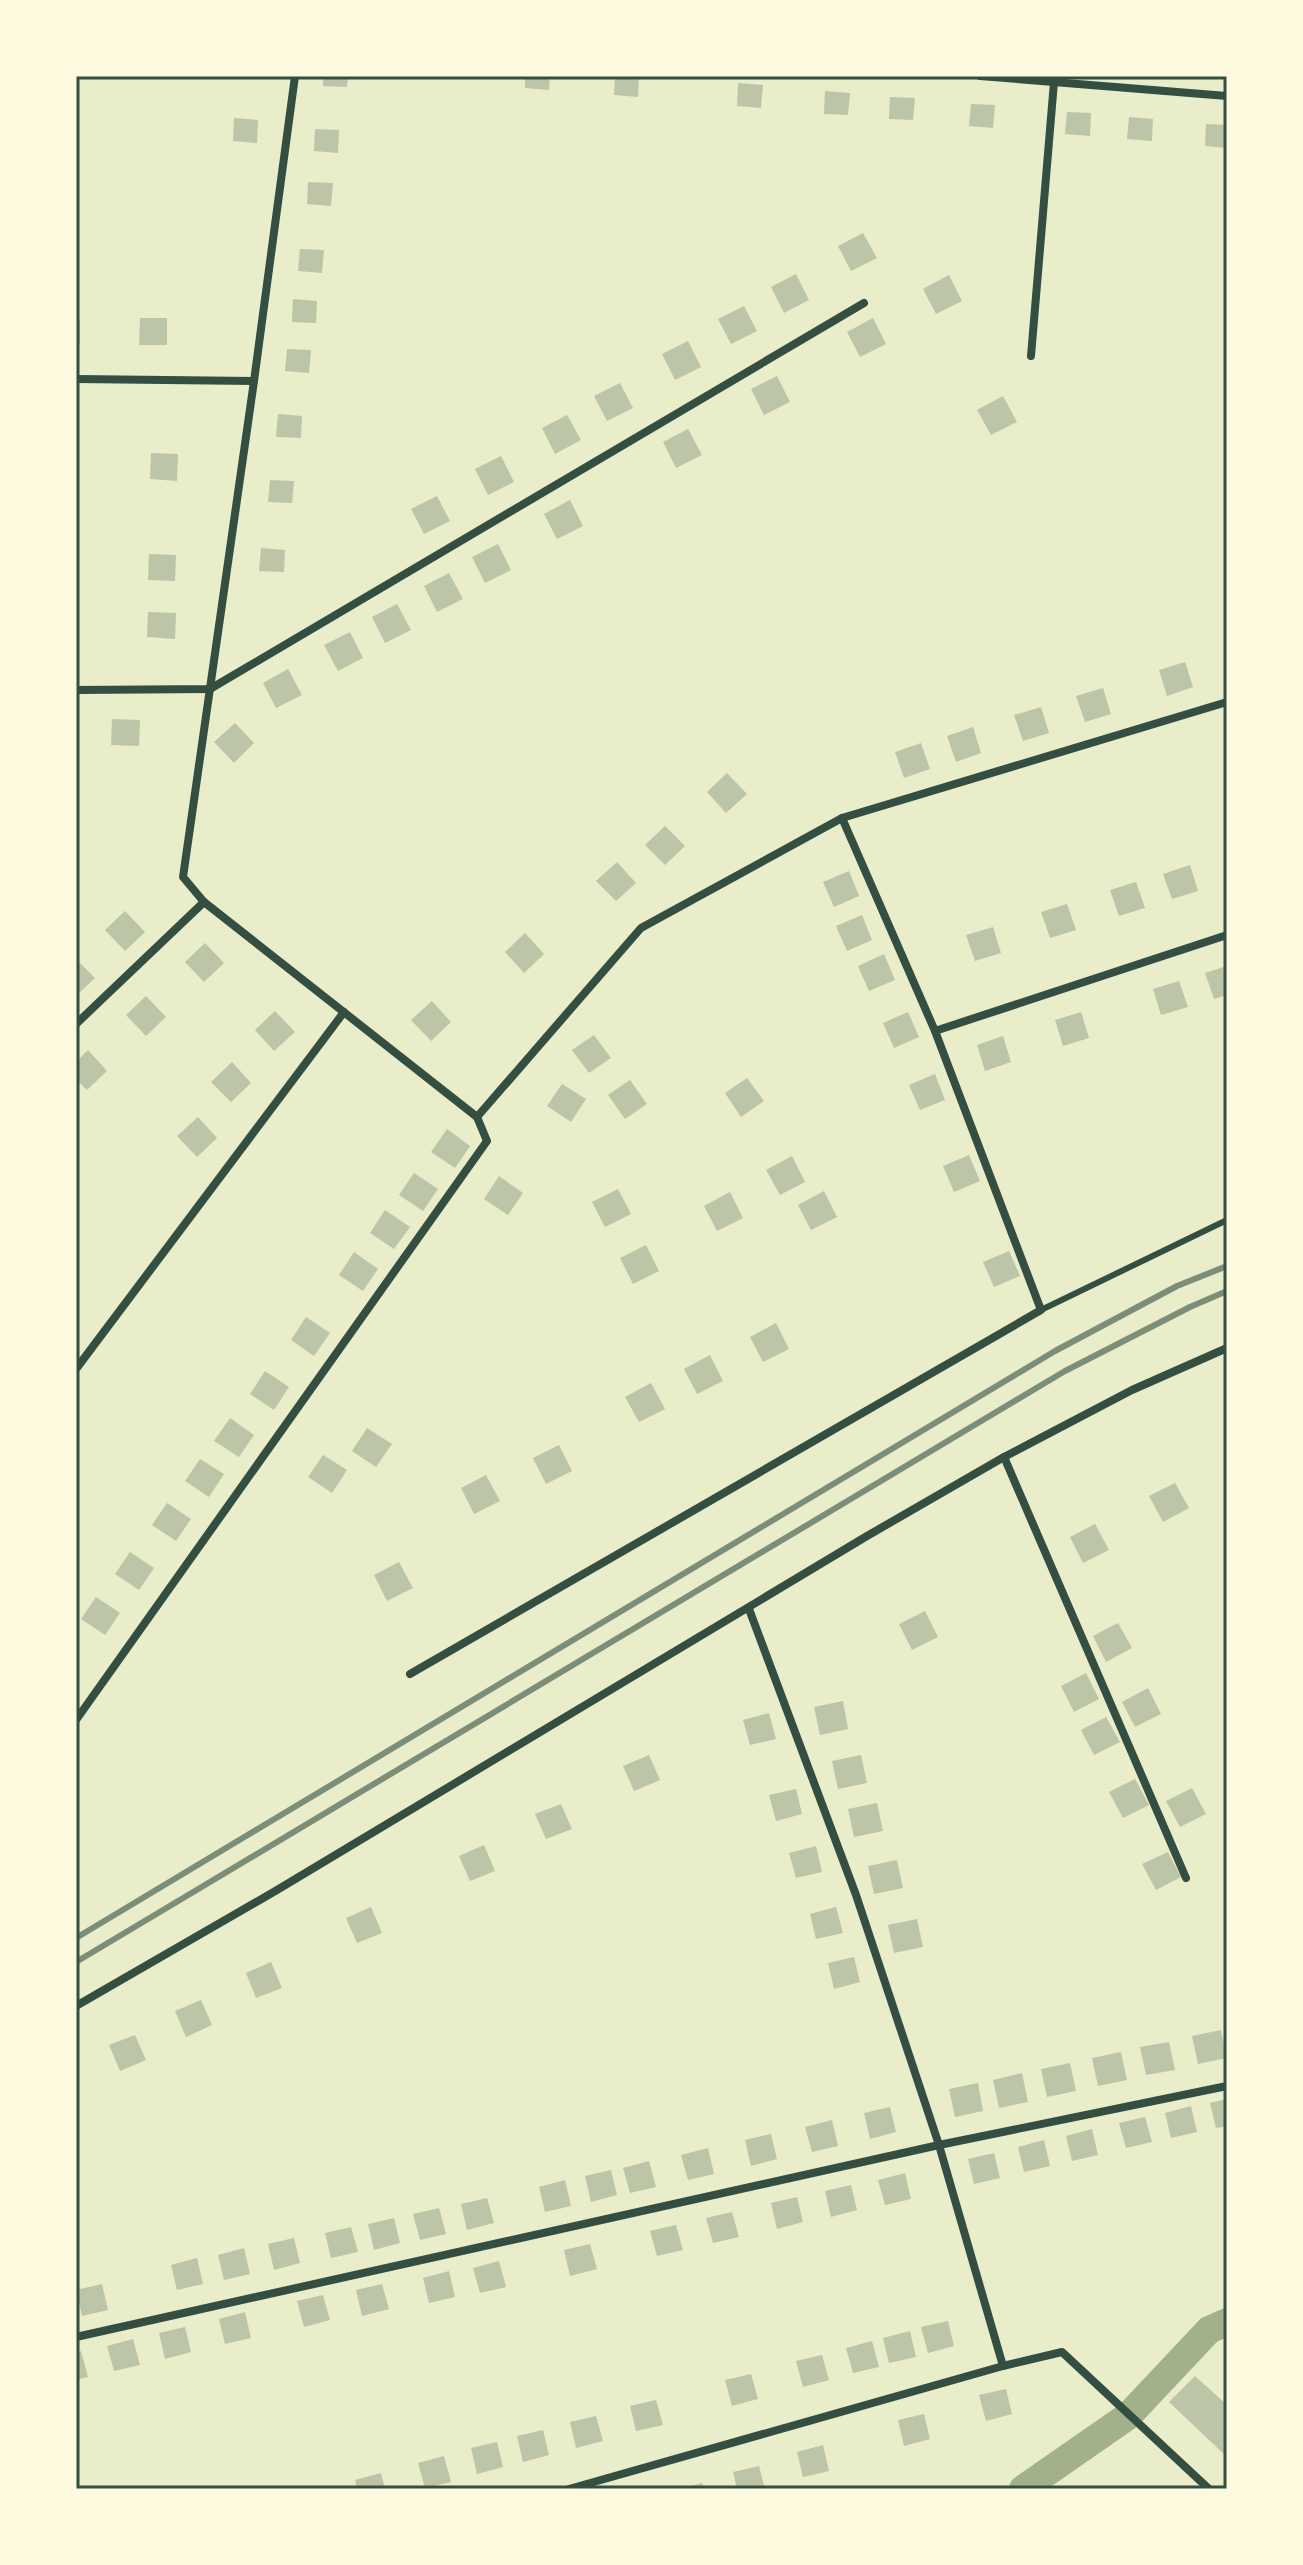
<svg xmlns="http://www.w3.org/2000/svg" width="1303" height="2565" font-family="'IBM Plex Sans',sans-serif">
	<rect width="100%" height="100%" fill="#e9edc9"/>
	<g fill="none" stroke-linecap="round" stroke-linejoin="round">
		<polyline stroke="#a3b18a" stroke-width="28" points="1023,2489 1128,2416 1209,2330 1227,2322"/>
	</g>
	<g fill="#bcc5a7">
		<polygon points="323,76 348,76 347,87 323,86"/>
		<polygon points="525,76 550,76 549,90 525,88"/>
		<polygon points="615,76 639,76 638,97 614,95"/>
		<polygon points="738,83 763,85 761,108 737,106"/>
		<polygon points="825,91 850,93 848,115 824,114"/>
		<polygon points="890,97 915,98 913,120 889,119"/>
		<polygon points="971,104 995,105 993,128 969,126"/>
		<polygon points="1067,112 1091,113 1090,136 1065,134"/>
		<polygon points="1129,117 1153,119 1152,141 1127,139"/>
		<polygon points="234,118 258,120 257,143 233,141"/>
		<polygon points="1206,124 1227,125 1227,148 1205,146"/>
		<polygon points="315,129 339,130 338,153 314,151"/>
		<polygon points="308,182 333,183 331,206 307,204"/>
		<polygon points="863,233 877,258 851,271 838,246"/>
		<polygon points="300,249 324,250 322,273 298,271"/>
		<polygon points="796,274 809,300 784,313 771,287"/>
		<polygon points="949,275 962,301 936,314 923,289"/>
		<polygon points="293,299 317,301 316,323 292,322"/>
		<polygon points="744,306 757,331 731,344 718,319"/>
		<polygon points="140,318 167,318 167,345 139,345"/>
		<polygon points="873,318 886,344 860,357 847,332"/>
		<rect x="76" y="319" width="4" height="26"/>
		<polygon points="688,341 701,367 675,380 662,354"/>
		<polygon points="287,349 311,350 309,373 285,371"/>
		<polygon points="777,376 790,402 764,415 751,389"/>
		<polygon points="620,383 633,408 607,421 594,396"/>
		<polygon points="1003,396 1017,422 991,435 977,410"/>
		<polygon points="278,414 302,416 301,438 276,437"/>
		<polygon points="567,415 581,440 555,454 542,428"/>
		<polygon points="688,429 702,455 676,468 663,442"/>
		<polygon points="151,453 178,454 177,481 150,479"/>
		<polygon points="501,456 514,482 488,495 475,469"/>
		<polygon points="270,480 294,481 292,503 268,502"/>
		<polygon points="437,496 450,521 424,534 411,509"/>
		<polygon points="570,500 583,526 557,539 544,514"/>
		<polygon points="498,544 511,570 485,583 472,557"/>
		<polygon points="261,548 285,550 284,572 259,571"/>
		<polygon points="149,554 176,555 175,581 148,580"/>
		<polygon points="449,573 463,599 437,612 424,586"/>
		<polygon points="397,604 411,630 385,643 372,617"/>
		<polygon points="148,612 176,613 175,639 147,637"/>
		<polygon points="350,632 363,658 338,671 324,645"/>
		<polygon points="1185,662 1193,687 1167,696 1159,670"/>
		<polygon points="288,669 302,695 276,708 263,683"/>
		<polygon points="1103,688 1111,714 1085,722 1076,696"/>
		<polygon points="1041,707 1049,733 1023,741 1014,715"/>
		<polygon points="112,719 140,720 139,746 111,745"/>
		<polygon points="235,723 254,743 234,763 214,742"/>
		<polygon points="973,727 981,753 956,762 947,736"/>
		<polygon points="921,743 930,769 904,778 895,752"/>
		<polygon points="727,773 747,794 726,813 707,792"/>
		<polygon points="665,826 685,846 665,865 645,845"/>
		<polygon points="617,862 636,883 616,901 596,881"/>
		<polygon points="1190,865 1198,891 1172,899 1163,874"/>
		<polygon points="849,871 859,896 834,907 823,882"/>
		<polygon points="1136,882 1145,908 1119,916 1110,890"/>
		<polygon points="1067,904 1076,930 1050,938 1041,912"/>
		<polygon points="125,911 145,932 125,951 105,930"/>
		<polygon points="862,915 872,940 847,951 836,926"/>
		<polygon points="993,927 1001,953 975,961 966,935"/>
		<polygon points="525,933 544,954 524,973 505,952"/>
		<polygon points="205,943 224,963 204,982 185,962"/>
		<polygon points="884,954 895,980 869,991 858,966"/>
		<polygon points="76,959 95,978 76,996"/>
		<polygon points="1227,966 1227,995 1214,999 1205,973"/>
		<polygon points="1179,981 1188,1007 1161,1015 1153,989"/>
		<polygon points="146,996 166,1017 146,1036 126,1015"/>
		<polygon points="432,1001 451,1022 431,1041 411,1020"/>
		<polygon points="275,1011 295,1032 274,1051 255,1030"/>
		<polygon points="908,1012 919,1037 894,1048 883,1023"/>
		<polygon points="1081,1012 1089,1038 1063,1046 1055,1020"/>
		<polygon points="594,1035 611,1058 589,1073 572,1050"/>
		<polygon points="1003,1036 1011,1062 985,1071 977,1045"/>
		<polygon points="88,1050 107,1071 87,1090 76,1079 76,1062"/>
		<polygon points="232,1062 251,1083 231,1102 211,1082"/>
		<polygon points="935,1074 945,1100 920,1110 909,1085"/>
		<polygon points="747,1078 764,1101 741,1117 725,1093"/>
		<polygon points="630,1080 647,1104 625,1119 608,1095"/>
		<polygon points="562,1084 586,1099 571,1122 547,1106"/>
		<polygon points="198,1117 217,1138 197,1157 177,1136"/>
		<polygon points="447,1129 470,1146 455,1168 431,1152"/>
		<polygon points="969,1155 980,1181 954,1192 943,1166"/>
		<polygon points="792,1156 805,1182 780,1195 766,1170"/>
		<polygon points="414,1173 438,1189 423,1211 399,1195"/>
		<polygon points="499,1176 523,1193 508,1215 484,1199"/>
		<polygon points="618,1189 631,1214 605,1227 592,1202"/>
		<polygon points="824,1191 837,1217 811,1230 798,1205"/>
		<polygon points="730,1192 743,1218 717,1231 704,1206"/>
		<polygon points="385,1210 410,1227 394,1249 370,1233"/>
		<polygon points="646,1245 659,1271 633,1284 620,1258"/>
		<polygon points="1009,1251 1020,1276 994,1287 983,1262"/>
		<polygon points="354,1252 378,1269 363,1291 339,1275"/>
		<polygon points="306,1317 330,1333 314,1356 291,1340"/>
		<polygon points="776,1323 789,1349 763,1362 750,1337"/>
		<polygon points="710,1355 723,1381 697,1394 684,1369"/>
		<polygon points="265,1371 289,1387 274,1410 250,1394"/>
		<polygon points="651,1383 665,1409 639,1422 625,1397"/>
		<polygon points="230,1418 254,1435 239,1457 214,1441"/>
		<polygon points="367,1428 392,1444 376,1467 352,1451"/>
		<polygon points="559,1445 572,1471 546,1484 533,1458"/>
		<polygon points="323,1455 347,1470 332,1493 308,1477"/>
		<polygon points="200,1459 224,1474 209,1497 185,1481"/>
		<polygon points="486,1475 500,1501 474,1514 461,1488"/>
		<polygon points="1175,1483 1189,1508 1163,1522 1149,1496"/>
		<polygon points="167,1503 191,1519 176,1541 152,1525"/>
		<polygon points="1095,1524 1109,1550 1083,1563 1070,1537"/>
		<polygon points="130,1552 154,1568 139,1590 115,1574"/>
		<polygon points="399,1562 413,1588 387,1601 374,1575"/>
		<polygon points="96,1597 120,1613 105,1635 81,1619"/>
		<polygon points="925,1611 938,1637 912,1650 899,1624"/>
		<polygon points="1118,1623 1132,1648 1106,1662 1093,1636"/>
		<polygon points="1086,1673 1099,1699 1074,1712 1061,1686"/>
		<polygon points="1148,1688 1161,1714 1135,1727 1122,1702"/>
		<polygon points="843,1701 848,1729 820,1735 814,1707"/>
		<polygon points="769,1713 776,1739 750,1745 743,1720"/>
		<polygon points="1106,1717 1120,1742 1094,1755 1081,1730"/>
		<polygon points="649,1755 660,1780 634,1791 623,1766"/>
		<polygon points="861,1755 867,1783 838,1789 832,1761"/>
		<polygon points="1135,1779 1149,1805 1123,1818 1109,1792"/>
		<polygon points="1192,1788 1206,1814 1180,1827 1166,1801"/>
		<polygon points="796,1789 802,1814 776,1821 769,1795"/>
		<polygon points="877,1803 883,1831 854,1837 848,1809"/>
		<polygon points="561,1804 572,1829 546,1839 535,1814"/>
		<polygon points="484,1845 495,1871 470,1881 459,1856"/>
		<polygon points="816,1846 822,1872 796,1878 789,1853"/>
		<polygon points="1168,1852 1181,1877 1156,1890 1142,1864"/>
		<polygon points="897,1860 903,1888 874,1894 868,1866"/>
		<polygon points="371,1907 382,1933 357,1943 346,1918"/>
		<polygon points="836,1907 843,1933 816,1939 810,1914"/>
		<polygon points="917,1919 923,1947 894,1953 888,1925"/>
		<polygon points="854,1957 860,1982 834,1989 828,1963"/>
		<polygon points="271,1962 282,1988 256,1998 246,1973"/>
		<polygon points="201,2000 212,2025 186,2037 175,2011"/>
		<polygon points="1221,2030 1227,2058 1198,2064 1192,2036"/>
		<polygon points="135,2035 146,2060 120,2071 109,2045"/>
		<polygon points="1169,2042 1175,2070 1146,2075 1140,2047"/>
		<polygon points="1121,2052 1127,2080 1098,2086 1092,2058"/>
		<polygon points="1070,2063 1076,2091 1047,2097 1041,2069"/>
		<polygon points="1022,2073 1028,2102 999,2108 993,2080"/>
		<polygon points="978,2083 983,2111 955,2117 949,2089"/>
		<polygon points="1227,2099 1227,2126 1216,2128 1210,2103"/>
		<polygon points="1191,2106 1197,2132 1171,2138 1165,2113"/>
		<polygon points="890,2107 896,2132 870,2139 864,2113"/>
		<polygon points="1145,2117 1152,2142 1126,2148 1119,2123"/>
		<polygon points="832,2120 838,2146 812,2152 805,2127"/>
		<polygon points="1092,2129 1098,2155 1072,2161 1066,2136"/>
		<polygon points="771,2134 777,2159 751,2166 745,2140"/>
		<polygon points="1044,2140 1050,2166 1024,2172 1018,2147"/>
		<polygon points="708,2148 714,2174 688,2180 681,2155"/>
		<polygon points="994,2153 1000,2178 974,2184 968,2159"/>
		<polygon points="649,2161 656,2187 630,2193 623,2168"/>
		<polygon points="611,2170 617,2195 591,2202 585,2176"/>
		<polygon points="905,2173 911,2199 885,2205 878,2180"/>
		<polygon points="565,2180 571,2206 545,2212 539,2187"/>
		<polygon points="851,2185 857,2210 831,2217 825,2191"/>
		<polygon points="797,2197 803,2222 777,2229 771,2203"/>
		<polygon points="487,2198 494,2223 467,2230 461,2204"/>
		<polygon points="439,2208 446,2234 420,2240 413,2214"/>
		<polygon points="732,2212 739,2237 713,2243 706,2218"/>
		<polygon points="394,2218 400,2243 374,2250 368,2224"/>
		<polygon points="676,2225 683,2250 657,2256 650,2231"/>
		<polygon points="351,2227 358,2252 331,2258 325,2233"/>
		<polygon points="294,2238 300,2263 274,2270 268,2244"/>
		<polygon points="590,2244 597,2269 570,2276 564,2250"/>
		<polygon points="244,2248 250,2274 224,2280 218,2255"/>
		<polygon points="197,2258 203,2284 177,2290 171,2265"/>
		<polygon points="499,2261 506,2287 480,2293 473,2268"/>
		<polygon points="449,2271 455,2297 429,2303 423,2278"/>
		<polygon points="102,2284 108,2310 82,2316 76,2290"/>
		<polygon points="382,2284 389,2309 362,2316 356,2290"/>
		<polygon points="323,2295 330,2320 304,2327 297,2301"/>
		<polygon points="245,2312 251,2338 225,2344 219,2319"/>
		<polygon points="948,2321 954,2346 928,2353 921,2327"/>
		<polygon points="185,2327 191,2352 165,2359 159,2333"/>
		<polygon points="910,2331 916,2357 889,2363 883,2338"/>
		<polygon points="133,2339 140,2365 114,2371 107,2346"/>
		<polygon points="872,2341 879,2367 853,2373 846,2348"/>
		<polygon points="81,2351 88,2377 76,2380 76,2353"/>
		<polygon points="822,2355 829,2380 803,2387 796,2361"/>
		<polygon points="751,2374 758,2399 732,2406 725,2380"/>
		<polygon points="1195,2376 1227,2405 1227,2457 1169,2402"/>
		<polygon points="1006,2389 1012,2414 986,2421 979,2395"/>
		<polygon points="656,2400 663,2425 636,2431 630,2406"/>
		<polygon points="924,2414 930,2439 904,2446 898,2420"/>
		<polygon points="596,2416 603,2441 576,2448 570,2422"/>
		<polygon points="543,2430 549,2455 523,2462 517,2436"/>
		<polygon points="497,2442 503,2467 477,2474 471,2448"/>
		<polygon points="823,2445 829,2471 803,2477 797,2452"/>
		<polygon points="444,2456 451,2482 425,2488 418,2463"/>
		<polygon points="759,2466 765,2489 737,2489 733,2472"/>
		<polygon points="381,2473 385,2489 357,2489 355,2480"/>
		<polygon points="702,2483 704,2489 684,2489 684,2488"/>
	</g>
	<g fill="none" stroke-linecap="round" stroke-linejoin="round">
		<polyline stroke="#344e41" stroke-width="6" points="1041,1310 1227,1220"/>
		<g stroke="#344e41" stroke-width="8">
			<polyline points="980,76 1227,96"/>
			<polyline points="1031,356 1054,82"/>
			<polyline points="76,379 254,381"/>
			<polyline points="76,690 210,689 864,303"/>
			<polyline points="842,818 935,1031 1227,935"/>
			<polyline points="204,902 183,877 254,381 295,76"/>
			<polyline points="76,1024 204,902 477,1117 641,928 842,818 1227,702"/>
			<polyline points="76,1369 344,1012"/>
			<polyline points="1004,1457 1186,1878"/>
			<polyline points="749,1609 856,1895 939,2145 1003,2366"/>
			<polyline points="410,1674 1041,1310 935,1031"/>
			<polyline points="76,1720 487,1141 477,1117"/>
			<polyline points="76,2006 277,1890 867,1536 1004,1457 1132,1390 1227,1348"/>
			<polyline points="76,2337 939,2145 1227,2086"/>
			<polyline points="569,2489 1003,2366 1062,2352 1209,2489"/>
		</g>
		<g stroke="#7c8e77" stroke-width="6">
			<polyline points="76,1938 1055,1351 1177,1286 1227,1266"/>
			<polyline points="76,1962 1065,1371 1190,1307 1227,1291"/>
		</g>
	</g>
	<rect width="1303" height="2565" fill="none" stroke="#fefae0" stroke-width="156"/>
	<rect x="78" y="78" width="1147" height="2409" fill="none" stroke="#344e41" stroke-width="3"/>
</svg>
